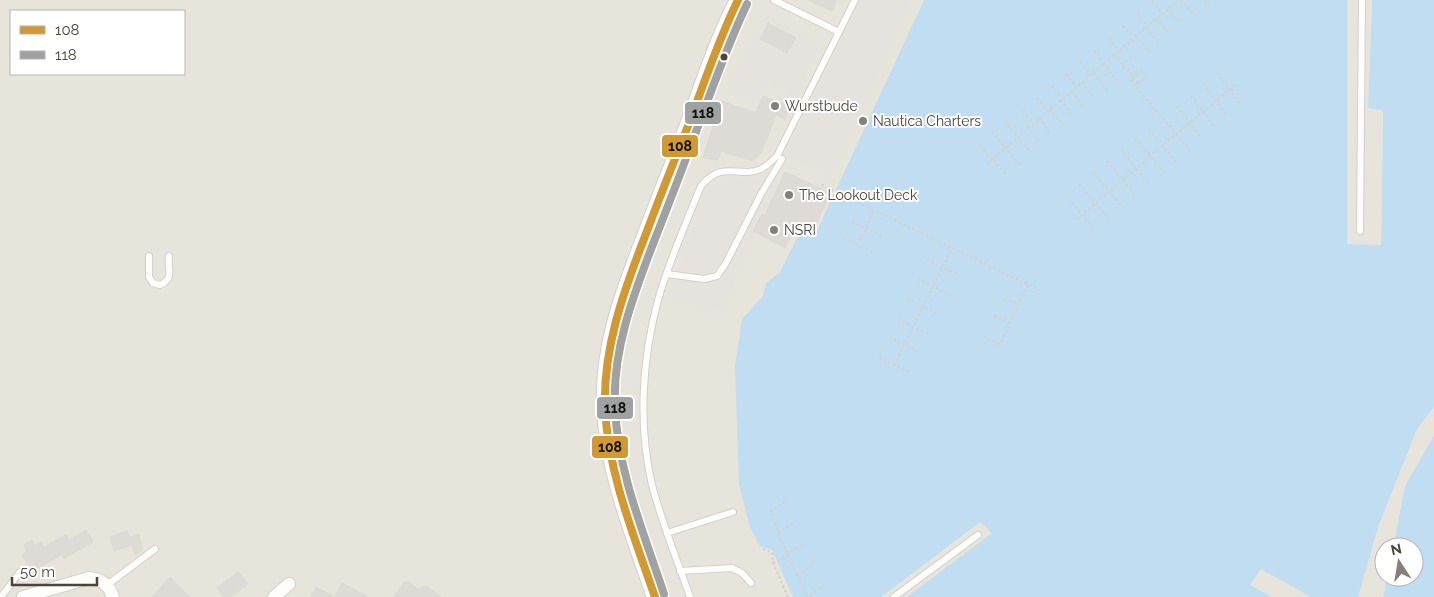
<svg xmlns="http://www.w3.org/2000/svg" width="1434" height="597" font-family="Raleway,sans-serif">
	<rect width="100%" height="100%" fill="#f4f2ee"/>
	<path fill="#e7e4dc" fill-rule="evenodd" d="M0,0H1372L1368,108L1383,111L1381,245L1434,262V435L1405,486L1393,547H1384V577H1387L1383,597H0ZM11,11H184V74H11Z"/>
	<g fill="#e6e3df">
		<polygon points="861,0 913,0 830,179 787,157"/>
		<polygon points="766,16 822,44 794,98 765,83 754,104 727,91"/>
		<polygon points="762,175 780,179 721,312 667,295 708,189 719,180 731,177 747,179 756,178"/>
	</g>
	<g fill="#c0ddf1">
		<polygon points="924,0 1347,0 1347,244 1381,245 1383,111 1368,108 1372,0 1434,0 1434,407 1417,429 1378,527 1358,597 1311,597 1261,569 1250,585 1272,597 907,597 992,533 980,522 881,597 793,597 772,550 760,546 750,527 739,485 735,366 742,319 763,296 766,283 780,272 799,234 803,232 810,234 816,233"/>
		<polygon points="1434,435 1434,597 1383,597 1387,577 1414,577 1414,547 1393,547 1405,486"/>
	</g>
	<g fill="#dedbd6" stroke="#dcd9d4">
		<polygon points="808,0 837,0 832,11"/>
		<polygon points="768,23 796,38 787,53 760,39"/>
		<polygon points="763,96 790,107 785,119 776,115 761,153 753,161 721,151 718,160 703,158 721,101 756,113"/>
		<polygon points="785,172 830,193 813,231 797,223 785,248 753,231 762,214 765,215"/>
		<polygon points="86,530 93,542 64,558 62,554 33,572 22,555 27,551 24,545 32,540 35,546 41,542 44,547 66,535 69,540"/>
		<polygon points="127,531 129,537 139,534 142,550 135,555 132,545 114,551 110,537"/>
		<polygon points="238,572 248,584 231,597 224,597 217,588"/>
		<polygon points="170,577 190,597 152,597"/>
		<polygon points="407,581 418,589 426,586 442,597 394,597 404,582 405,583"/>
		<polygon points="342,583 368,597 311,597 316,587 335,597"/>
	</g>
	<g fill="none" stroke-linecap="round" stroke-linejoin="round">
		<g stroke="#d2d0cb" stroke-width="8">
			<g id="service">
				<polyline points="774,0 839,32"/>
				<polyline points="1360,231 1362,0"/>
				<path d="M149,256V277L153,283L160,285C175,278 167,269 169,256"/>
				<polyline points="667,274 704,279 717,276 726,263 761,194 782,159"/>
				<polyline points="667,533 733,512"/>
				<polyline points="680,571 732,568 742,573 751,583"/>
				<polyline points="107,585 155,549"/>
				<polyline points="1,597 20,572"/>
				<path d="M690,597C677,560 662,523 652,485C638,425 642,359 658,300C669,261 686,223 701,186C724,159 738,179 761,169C767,166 772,161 777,156L855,0"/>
				<polyline points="894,597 978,535"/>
			</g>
		</g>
		<g stroke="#d2d0cb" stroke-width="14">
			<g id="minor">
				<path d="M23,597L89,578C102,579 109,585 113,597"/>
				<polyline points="274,597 289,584"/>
			</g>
		</g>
		<g stroke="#d2d0cb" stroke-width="18">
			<path id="tertiary" d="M655,597C634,535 608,474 605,408C602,349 623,293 644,239C656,207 669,174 682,141C700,94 715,45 738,0"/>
		</g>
		<g stroke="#d3d2cc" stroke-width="2" stroke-dasharray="2.5 2.5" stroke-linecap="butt">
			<polyline points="1181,0 1195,16"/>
			<polyline points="1205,0 1209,5"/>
			<polyline points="1152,1 1162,13"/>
			<polyline points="1167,9 1181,24"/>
			<polyline points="1137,14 1147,25"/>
			<polyline points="1156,19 1170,33"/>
			<polyline points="1123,26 1133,37"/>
			<polyline points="1146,28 1159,42"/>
			<polyline points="1135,37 1149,52"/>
			<polyline points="1109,38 1118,50"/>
			<polyline points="1094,50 1104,62"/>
			<polyline points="1114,55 1139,85"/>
			<polyline points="1080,62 1090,74"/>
			<polyline points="1103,64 1117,80"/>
			<polyline points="1122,65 1131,57"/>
			<polyline points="1128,70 1136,64"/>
			<polyline points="1142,71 1130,80 1176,134 1236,84"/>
			<polyline points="1093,73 1107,90"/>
			<polyline points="1217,73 1241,105"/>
			<polyline points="1066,74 1076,86"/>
			<polyline points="1082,82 1095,98"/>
			<polyline points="1138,84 1147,77"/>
			<polyline points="1203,84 1227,115"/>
			<polyline points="1052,86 1061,98"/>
			<polyline points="1071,92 1084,107"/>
			<polyline points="1191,96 1215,127"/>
			<polyline points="1037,98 1047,110"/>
			<polyline points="1061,100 1073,116"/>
			<polyline points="1177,106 1201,138"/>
			<polyline points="1050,109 1063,125"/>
			<polyline points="1023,111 1033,122"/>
			<polyline points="1039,118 1051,134"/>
			<polyline points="1005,121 1030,152"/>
			<polyline points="1028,127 1040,143"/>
			<polyline points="1149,129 1176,162"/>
			<polyline points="992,132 1020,165"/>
			<polyline points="1135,138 1165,173"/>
			<polyline points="980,146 1006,174"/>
			<polyline points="1121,150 1150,185"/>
			<polyline points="1107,161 1136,195"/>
			<polyline points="987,164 1178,0"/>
			<polyline points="1093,172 1122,206"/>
			<polyline points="1079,184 1109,219"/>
			<polyline points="822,185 1039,290"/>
			<polyline points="1066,195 1094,229"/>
			<polyline points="1077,219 1176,134 1190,150"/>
			<polyline points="852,222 882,236"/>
			<polyline points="843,238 873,252"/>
			<polyline points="857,245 875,210"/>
			<polyline points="927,260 957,274"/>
			<polyline points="918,279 951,295"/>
			<polyline points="907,299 938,314"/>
			<polyline points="1004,299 1019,304"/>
			<polyline points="994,316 1010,323"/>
			<polyline points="898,320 929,334"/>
			<polyline points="889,337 919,352"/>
			<polyline points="984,337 1000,344 1028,285"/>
			<polyline points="879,358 910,372"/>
			<polyline points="894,365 952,248"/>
			<polyline points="785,502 770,512 788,556"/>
			<polyline points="778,533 793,523"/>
			<polyline points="763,549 772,552 773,563 788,597"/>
			<polyline points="787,554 803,544"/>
			<polyline points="773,563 788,556 807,597 824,586"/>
			<polyline points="797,576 813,565"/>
		</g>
		<use href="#service" stroke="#fdfdfc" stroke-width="6"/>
		<use href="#minor" stroke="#fdfdfc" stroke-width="12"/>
		<use href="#tertiary" stroke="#fdfdfc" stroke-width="16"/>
		<g stroke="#fff" stroke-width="11">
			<path id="bus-1" d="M655,597C634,536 608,473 605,408C603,349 623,293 644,239C656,207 668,176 681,144C700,96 715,47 738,0"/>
		</g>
		<g stroke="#fff" stroke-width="11">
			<path id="bus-2" d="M664,594C644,533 618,473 615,408C612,351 633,296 653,244C666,211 679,178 691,145C709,98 725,50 747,4"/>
		</g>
		<use href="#bus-1" stroke="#d29932" stroke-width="8"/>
		<use href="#bus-2" stroke="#9fa2a1" stroke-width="8"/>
	</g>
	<circle fill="#4b4439" stroke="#fff" stroke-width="2" cx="724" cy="57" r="4.5"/>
	<g fill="#868178" stroke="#fff" stroke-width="2">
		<circle cx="775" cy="106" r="5"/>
		<circle cx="863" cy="121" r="5"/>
		<circle cx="789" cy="195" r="5"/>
		<circle cx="774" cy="230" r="5"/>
	</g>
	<g text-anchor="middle" stroke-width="4" stroke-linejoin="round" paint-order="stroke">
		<g font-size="14" fill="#4b4439" stroke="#fff" text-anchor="start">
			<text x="785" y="111">Wurstbude</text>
			<text x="873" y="126">Nautica Charters</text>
			<text x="799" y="200">The Lookout Deck</text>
			<text x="784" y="235">NSRI</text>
		</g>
	</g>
	<g stroke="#fff" stroke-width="2">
		<rect x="684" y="101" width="38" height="24" rx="5" fill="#9fa2a1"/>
		<rect x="661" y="134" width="38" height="24" rx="5" fill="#d29932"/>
		<rect x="596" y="396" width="38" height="24" rx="5" fill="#9fa2a1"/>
		<rect x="591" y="435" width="38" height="24" rx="5" fill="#d29932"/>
	</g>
	<g font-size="14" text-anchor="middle" font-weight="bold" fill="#111">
		<text x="703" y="118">118</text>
		<text x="680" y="151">108</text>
		<text x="615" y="413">118</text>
		<text x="610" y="452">108</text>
	</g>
	<rect x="10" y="10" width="175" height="65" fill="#ffffff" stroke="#b7b4b0"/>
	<rect x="20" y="26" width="25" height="8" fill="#d29932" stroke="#b7b4b0"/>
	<text x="55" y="35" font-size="15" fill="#4b4439">108</text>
	<rect x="20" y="51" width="25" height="8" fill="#9fa2a1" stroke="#b7b4b0"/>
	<text x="55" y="60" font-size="15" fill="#4b4439">118</text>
	<g transform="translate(1399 562) rotate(348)"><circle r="24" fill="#ffffff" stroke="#b7b4b0"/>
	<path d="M0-4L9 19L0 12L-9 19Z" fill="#868178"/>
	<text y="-8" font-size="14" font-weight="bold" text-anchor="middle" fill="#4b4439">N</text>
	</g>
	<path d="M12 577v8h85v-8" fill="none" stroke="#4b4439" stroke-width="2.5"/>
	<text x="20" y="577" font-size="15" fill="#4b4439" stroke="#ffffff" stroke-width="4" paint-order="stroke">50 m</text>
</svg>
